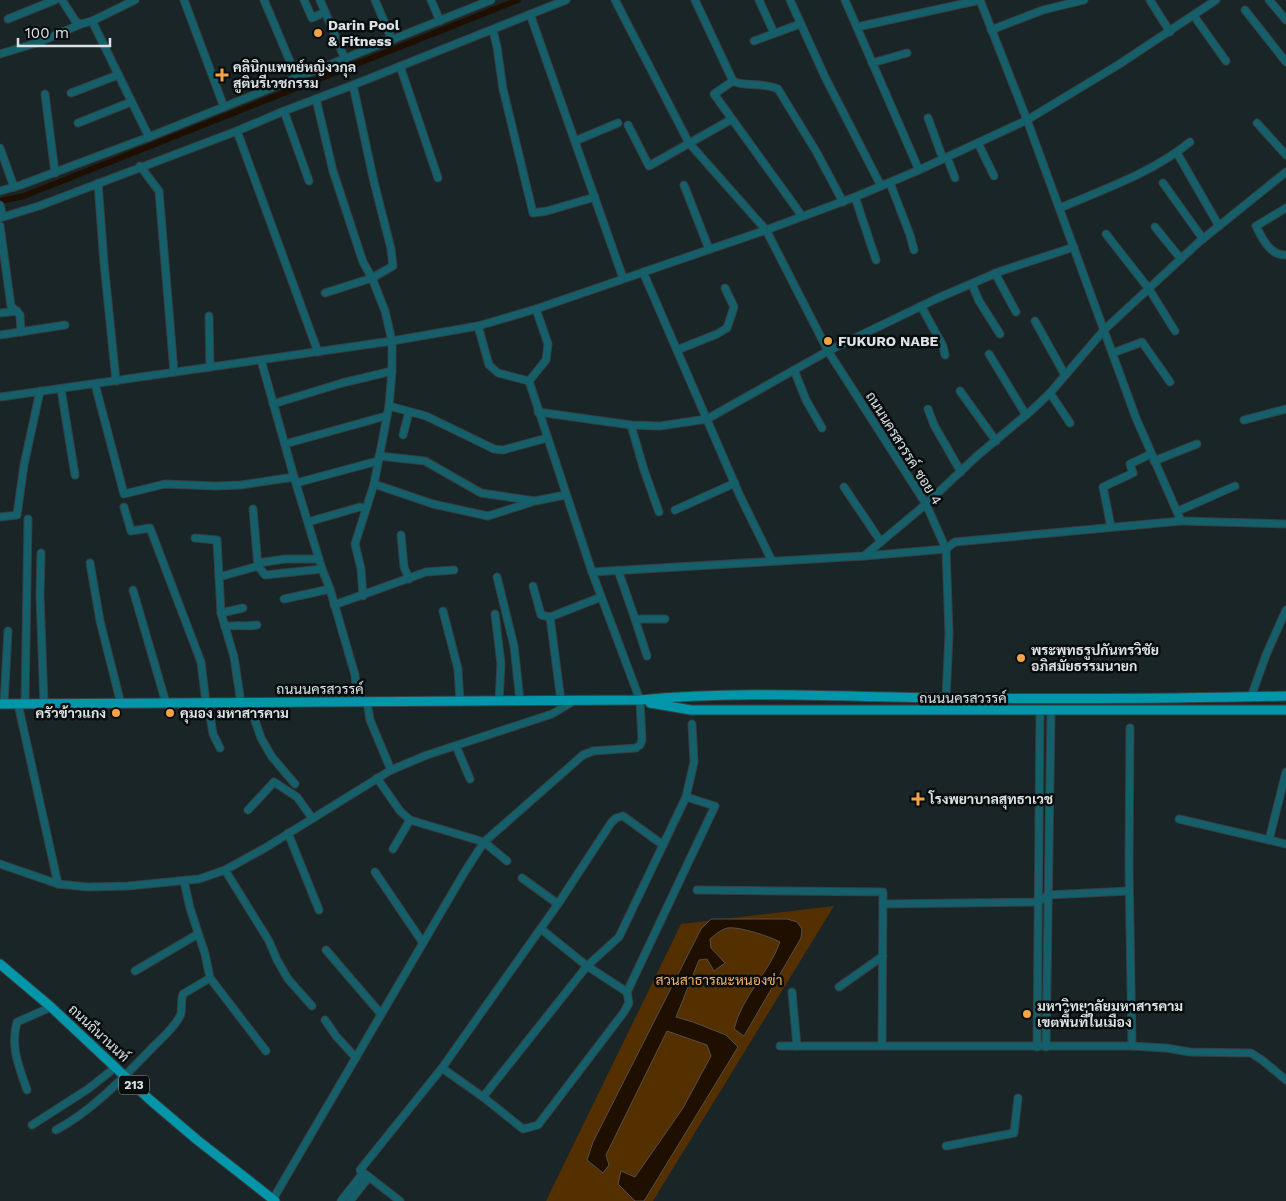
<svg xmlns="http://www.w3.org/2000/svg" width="1286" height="1201" font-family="'Work Sans',Sarabun,sans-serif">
	<rect width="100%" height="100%" fill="#1a2528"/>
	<polygon fill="#543000" points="834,906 653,1201 546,1201 681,924"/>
	<path fill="#1e0f01" stroke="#574f45" d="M711,919H787L797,922L802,929L801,938L744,1036L734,1029C742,996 769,973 780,942C769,936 738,926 727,928C720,930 715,935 710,939L711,948L725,963L714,971L707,959L699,960L676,1017L693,1022L726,1035L738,1047L644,1201H635L618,1184L621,1171L635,1177L683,1108L711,1056L707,1045L667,1031L606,1155L609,1165L603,1173L587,1160L593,1142L701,929Z"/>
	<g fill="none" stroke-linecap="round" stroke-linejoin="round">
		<polyline stroke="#1e0f01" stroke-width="6" points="0,201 24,196 518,0"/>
		<g stroke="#354042" stroke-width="9">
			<g id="minor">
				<polyline points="62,0 76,22 81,24 92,21 135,0"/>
				<polyline points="184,0 224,107"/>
				<polyline points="264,0 297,78"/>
				<polyline points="304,0 312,18 325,12"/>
				<polyline points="320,0 345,59"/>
				<polyline points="375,0 392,40"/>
				<polyline points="431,0 440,21"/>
				<polyline points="615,0 689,143 766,230 828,351 926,504 946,549 949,634 946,698"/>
				<polyline points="695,0 733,81 714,94 732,119"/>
				<polyline points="759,0 774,33"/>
				<polyline points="790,0 825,77 881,186"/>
				<polyline points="845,0 919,170"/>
				<polyline points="1150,0 1170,32"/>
				<polyline points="1269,0 1286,20"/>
				<polyline points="1245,10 1286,62"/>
				<polyline points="530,14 623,278"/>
				<polyline points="1194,16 1226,61"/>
				<polyline points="8,19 55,0"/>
				<polyline points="92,21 149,137"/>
				<polyline points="857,27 980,0"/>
				<polyline points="493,30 497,47 503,89 533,213 547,211 595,197"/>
				<polyline points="991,30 1043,10 1084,0"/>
				<polyline points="754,41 800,24"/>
				<polyline points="0,54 40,42 81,24"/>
				<polyline points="872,63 907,53"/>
				<polyline points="400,66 438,178"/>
				<path d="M733,81C742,87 764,82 778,89L817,153L843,202"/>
				<polyline points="71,93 118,75"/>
				<polyline points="45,94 55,173"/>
				<polyline points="316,99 333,171 363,262 372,278 385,311 392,341 392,371 389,406 374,484 355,544 361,569 363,596"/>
				<polyline points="284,111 309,181"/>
				<polyline points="928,118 943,159"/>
				<polyline points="78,123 131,102"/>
				<polyline points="1257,123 1286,155"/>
				<polyline points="628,125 649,166 732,119 802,216"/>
				<polyline points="237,131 318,352"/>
				<polyline points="575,141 618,123"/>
				<polyline points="978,143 994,176"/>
				<polyline points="0,148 14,187"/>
				<polyline points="1177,153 1219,226"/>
				<polyline points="947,157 955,178"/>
				<polyline points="140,166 159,191 174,372"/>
				<polyline points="98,183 104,263 116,381"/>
				<polyline points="890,183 910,235 914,250"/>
				<polyline points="1163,183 1203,239"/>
				<polyline points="684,185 709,249"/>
				<polyline points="0,191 21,185 149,137 491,0"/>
				<polyline points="855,197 876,260"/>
				<polyline points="0,205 3,217"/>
				<path d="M1060,208C1104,189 1152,173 1190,142"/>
				<path d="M1286,208L1256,226C1262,238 1270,256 1286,255"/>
				<polyline points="0,218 39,206 237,131 284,111 353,85 566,0"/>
				<polyline points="0,226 11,306 20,315 21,332"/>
				<polyline points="1155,227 1181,259"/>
				<polyline points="1106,234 1149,289 1175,331"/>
				<polyline points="643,272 740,496 772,561"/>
				<polyline points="995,273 1016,312"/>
				<polyline points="972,284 979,301 1000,334"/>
				<polyline points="325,293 372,278 393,266 391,249 374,182 353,85"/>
				<polyline points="921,306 943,346 945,355"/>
				<polyline points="0,313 17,311"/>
				<polyline points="209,316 210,367"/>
				<polyline points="1035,321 1065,375"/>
				<polyline points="478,326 489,365 498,373 529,381 546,360 548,344 536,309"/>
				<polyline points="0,335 65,325"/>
				<polyline points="677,350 717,334 727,328 734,307 725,288"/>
				<polyline points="1113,353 1142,342 1170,382"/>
				<polyline points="989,354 1026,415"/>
				<polyline points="261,360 294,477 322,569 330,589 355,675 358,702"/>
				<polyline points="794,370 806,400 822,428"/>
				<polyline points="95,384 124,494 165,484 215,486 241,485 294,477"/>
				<polyline points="61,389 75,475"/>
				<polyline points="960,391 996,441"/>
				<polyline points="1050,393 1070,423"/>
				<polyline points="0,397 392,341 478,326 536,309 766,230 855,197 919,170 1027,120 1118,65 1216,0"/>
				<polyline points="273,404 342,383 392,371"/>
				<polyline points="389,406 426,416 494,449 503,450 547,438"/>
				<polyline points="928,409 934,425 961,472"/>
				<polyline points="538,412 631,425 660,426 707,419 828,351 938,298 1001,271 1074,247"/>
				<polyline points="1244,420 1286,409"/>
				<polyline points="631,425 644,470 659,512"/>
				<polyline points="403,435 409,412"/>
				<polyline points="285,444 386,416"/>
				<polyline points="379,456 425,461 481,493 535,501 565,495"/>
				<polyline points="1154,461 1197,444"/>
				<polyline points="296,483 378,461"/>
				<polyline points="374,484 433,504 488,516 532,502"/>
				<polyline points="844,487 881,542"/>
				<polyline points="124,507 131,531 150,528 201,662 206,703"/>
				<polyline points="253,509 258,566"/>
				<polyline points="675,510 735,483"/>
				<polyline points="1178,511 1235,486"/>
				<polyline points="0,517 17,515 24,465 40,391"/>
				<polyline points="1181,521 1286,524"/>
				<polyline points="308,522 360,507 366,509"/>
				<polyline points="1111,527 1103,487 1133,473 1130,464 1151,454"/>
				<polyline points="401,535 404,567 409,579"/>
				<polyline points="195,538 217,540 221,613 234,657 241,703"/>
				<polyline points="41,553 40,596 44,704"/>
				<polyline points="864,556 926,504 977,456 1032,410 1050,393 1104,330 1199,242 1286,172"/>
				<polyline points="90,563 100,621 121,704"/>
				<polyline points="258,563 285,559 319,559"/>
				<polyline points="618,570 635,619 665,619"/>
				<polyline points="592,572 864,556 946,549 955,542 1181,521 1136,418 1027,120 980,0"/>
				<polyline points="219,577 258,566 265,575 322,569"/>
				<polyline points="497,577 514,646 520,701"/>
				<polyline points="533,586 541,615 550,617 561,701"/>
				<polyline points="133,590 166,703"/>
				<polyline points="284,599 330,589"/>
				<polyline points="334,605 426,572 454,570"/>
				<polyline points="443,611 458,669 460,702"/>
				<polyline points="221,613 243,608"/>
				<polyline points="495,614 501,664 499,701"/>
				<polyline points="550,617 601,597"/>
				<polyline points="635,619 647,656"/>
				<path d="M225,627C236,624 246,627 257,625"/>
				<polyline points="1251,697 1266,655 1286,610"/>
				<polyline points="367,702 370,720 391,770"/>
				<polyline points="208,703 213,734 220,748"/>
				<polyline points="249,703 261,738 272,757 295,784"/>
				<polyline points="4,704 8,631"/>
				<polyline points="18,704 58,884"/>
				<polyline points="25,704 28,519"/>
				<polyline points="456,746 470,779"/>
				<polyline points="1286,772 1269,840 1286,844"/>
				<polyline points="377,778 400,811 410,820 484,842 507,861"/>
				<polyline points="248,810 274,782 297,797 312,818"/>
				<polyline points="1179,819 1269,840"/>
				<polyline points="288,833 319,910"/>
				<polyline points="393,849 410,820"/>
				<polyline points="0,864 58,884 88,887 128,886 199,879 225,870 265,848 391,770 427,755 552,714 574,701"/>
				<polyline points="225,870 269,941 277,960 288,979 312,1006"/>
				<polyline points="375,872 423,943"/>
				<polyline points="522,878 558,904"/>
				<polyline points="184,881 190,908 205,954 210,978 266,1051"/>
				<polyline points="697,890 883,892 882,1045"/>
				<polyline points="883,904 1038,902 1048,895 1129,891"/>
				<polyline points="326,950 381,1014"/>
				<polyline points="135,971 198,934"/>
				<polyline points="839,987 883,956"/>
				<polyline points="627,992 715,806 686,797"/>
				<polyline points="792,992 797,1046"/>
				<polyline points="325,1020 336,1036 356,1058"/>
				<polyline points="780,1046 1132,1046 1129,868 1130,728"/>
				<polyline points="1132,1046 1166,1048 1190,1052 1251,1053 1262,1060 1286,1080"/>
				<polyline points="1037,1047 1040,712"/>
				<polyline points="1046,1047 1051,712"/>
				<polyline points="442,1068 483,1097 523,1129 538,1125 624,1012 629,1003 627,992 587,966 541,929"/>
				<path d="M27,1090C19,1067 10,1046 17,1022L51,1007"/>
				<polyline points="483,1097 587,966 619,937 686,797 694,762 692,724"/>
				<polyline points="32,1125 88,1089 116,1067"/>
				<path d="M56,1130C93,1110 123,1078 152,1048C162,1038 174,1028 180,1016C183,1011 180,1002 183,994L210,978"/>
				<polyline points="946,1146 1014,1133 1018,1098"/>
				<polyline points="273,1199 464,873 484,842 583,755 593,751 636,748 640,745 642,740 640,700 592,572 529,381"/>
				<polyline points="341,1201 363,1173"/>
				<polyline points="350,1201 369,1177"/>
				<polyline points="400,1201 360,1170 442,1068 558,904 611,823 616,818 623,816 663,845"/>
			</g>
		</g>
		<g stroke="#354042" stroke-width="11">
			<g id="major">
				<polyline points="650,703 691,710 1286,710"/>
				<path d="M0,704L640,700C742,690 844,697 946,698C1059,699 1173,699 1286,696"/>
				<polyline points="0,964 51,1007 149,1099 196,1139 275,1201"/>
			</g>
		</g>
		<use href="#minor" stroke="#155f6b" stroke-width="7"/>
		<use href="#major" stroke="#0296aa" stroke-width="9"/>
	</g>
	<g fill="#f5a345" stroke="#090d0e" stroke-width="2">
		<circle cx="318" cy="33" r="5"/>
		<path d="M219.5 67.5h5v5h5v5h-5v5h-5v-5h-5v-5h5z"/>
		<circle cx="828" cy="341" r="5"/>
		<circle cx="1021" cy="658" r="5"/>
		<circle cx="116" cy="713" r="5"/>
		<circle cx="170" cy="713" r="5"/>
		<path d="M915.5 791.5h5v5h5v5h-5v5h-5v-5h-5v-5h5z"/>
		<circle cx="1027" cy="1014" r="5"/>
	</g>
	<g text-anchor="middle" stroke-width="5" stroke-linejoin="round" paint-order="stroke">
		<rect fill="#090d0e" stroke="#9ca3a4" stroke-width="1" x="119" y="1075.5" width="30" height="19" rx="4"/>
		<g font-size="12" font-weight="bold" fill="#dbe3e4">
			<text x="134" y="1089">213</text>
		</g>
		<g font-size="14" font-weight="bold" fill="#dbe3e4" stroke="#090d0e" text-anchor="start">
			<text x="328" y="30">Darin Pool<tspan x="328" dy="16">&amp; Fitness</tspan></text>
			<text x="233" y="72">คลินิกแพทย์หญิงวกุล<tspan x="233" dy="16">สูตินรีเวชกรรม</tspan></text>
			<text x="838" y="346">FUKURO NABE</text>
			<text x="1031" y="655">พระพุทธรูปกันทรวิชัย<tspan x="1031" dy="16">อภิสมัยธรรมนายก</tspan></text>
			<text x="106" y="718" text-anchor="end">ครัวข้าวแกง</text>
			<text x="180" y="718">คุมอง มหาสารคาม</text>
			<text x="929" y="804">โรงพยาบาลสุทธาเวช</text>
			<text x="1037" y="1011">มหาวิทยาลัยมหาสารคาม<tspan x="1037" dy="16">เขตพื้นที่ในเมือง</tspan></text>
		</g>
		<g font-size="14" fill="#dbe3e4" stroke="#090d0e">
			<text transform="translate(904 448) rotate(58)" y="5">ถนนนครสวรรค์ ซอย 4</text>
			<text x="320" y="694">ถนนนครสวรรค์</text>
			<text x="963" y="703">ถนนนครสวรรค์</text>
			<text transform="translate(99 1033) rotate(43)" y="5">ถนนถีนานนท์</text>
		</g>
		<g font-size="14" fill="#f8af61" stroke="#090d0e">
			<text x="719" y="985">สวนสาธารณะหนองข่า</text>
		</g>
	</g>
	<path d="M18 38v8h92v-8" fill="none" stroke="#dbe3e4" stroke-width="2.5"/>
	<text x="25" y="38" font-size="15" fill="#dbe3e4" stroke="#090d0e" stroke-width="4" paint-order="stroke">100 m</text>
</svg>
